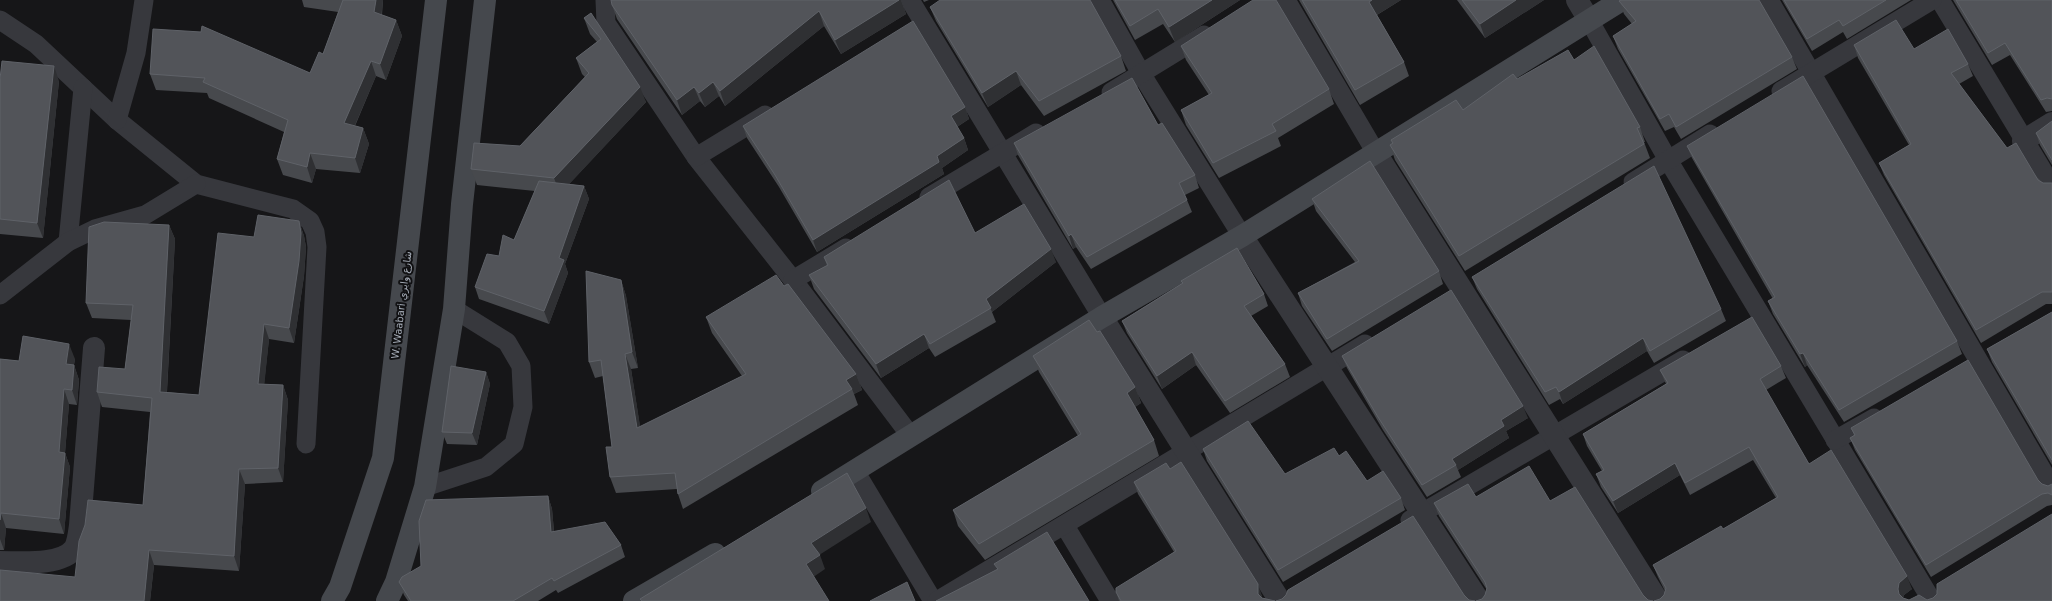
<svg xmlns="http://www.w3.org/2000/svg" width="2052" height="601" font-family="'DejaVu Sans',Vazirmatn,sans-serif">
	<rect width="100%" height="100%" fill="#161618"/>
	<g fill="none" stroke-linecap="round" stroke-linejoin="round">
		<g stroke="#37383d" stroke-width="19">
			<polyline points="605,0 606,23 696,157 793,280 910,435"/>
			<polyline points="910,0 1102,317"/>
			<polyline points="1100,0 1142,75 1242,236"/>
			<polyline points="1286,0 1376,153"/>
			<polyline points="1769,0 2052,487"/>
			<polyline points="1940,0 2052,186"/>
			<polyline points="0,20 36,44 117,120 196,184 293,209 310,221 315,232 317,247 306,444"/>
			<polyline points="1589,20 1668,160 1932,601"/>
			<polyline points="1781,91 1932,0"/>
			<polyline points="1111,92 1204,35"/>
			<polyline points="117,120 136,53 144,0"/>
			<polyline points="696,157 765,115"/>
			<polyline points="1633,182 1710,134"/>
			<polyline points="929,197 1036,133"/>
			<polyline points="68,242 83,88"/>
			<polyline points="793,280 846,248"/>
			<polyline points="0,295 68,242 95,229 145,215 196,184"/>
			<polyline points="1835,440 1874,418"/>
			<polyline points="855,471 933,601"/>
			<polyline points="425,487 486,467 514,444 523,407 521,366 507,342 454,309"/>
			<polyline points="1410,520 1683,360"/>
			<polyline points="1065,526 1110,601"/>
			<polyline points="937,601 1365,344"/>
		</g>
		<g stroke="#37383d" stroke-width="22">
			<polyline points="1577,0 1589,20"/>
			<polyline points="2023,141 2052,123"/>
			<polyline points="1376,153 1658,601"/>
			<polyline points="1242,236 1479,601"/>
			<polyline points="1102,317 1280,601"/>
			<path d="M0,562C20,562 61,566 74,549C78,543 79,532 80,525L94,348"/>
		</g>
		<g stroke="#45484d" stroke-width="22">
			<polyline points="822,491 1102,317 1242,236 1622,0"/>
			<polyline points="332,601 340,587 383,458 436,0"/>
			<polyline points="387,601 396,582 425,487 454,309 462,204 485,0"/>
			<polyline points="634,601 715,554"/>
		</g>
	</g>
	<g fill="#47494d">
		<polygon points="302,0 383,0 382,15 396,20 402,36 386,80 376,76 355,126 363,128 369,144 360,173 316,169 312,183 283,175 277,159 284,132 209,98 207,93 156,90 150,74 310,73 323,54 338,12 304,7"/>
		<polygon points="901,0 906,14 841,54 824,26 725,106 719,96 705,107 700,101 682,115 617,19 612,5"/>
		<polygon points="923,0 929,0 924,2"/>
		<polygon points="1113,0 1240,0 1175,42 1163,24 1135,40"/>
		<polygon points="1299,0 1401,0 1377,15 1404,62 1409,76 1360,105"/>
		<polygon points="1457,0 1544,0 1485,38"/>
		<polygon points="1782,0 1911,0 1847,39 1843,32 1812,51"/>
		<polygon points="1953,0 2052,0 2052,111 2046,112 2010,55 1992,65"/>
		<polygon points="1619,1 1792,57 1797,69 1681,139 1674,127 1665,131 1618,49 1613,36 1632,24 1624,14"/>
		<polygon points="930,7 1121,56 1126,71 1044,116 1021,85 988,107 936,21"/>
		<polygon points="591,13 646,102 569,184 584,186 589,199 565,264 568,273 549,324 479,299 475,287 499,256 514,240 535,191 477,185 471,169 520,146 585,77 582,74 576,58 597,42 590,34 584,18"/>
		<polygon points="1854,45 1914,49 1968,64 1973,76 1959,84 2007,148 2043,183 2052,183 2052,304 2046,304 1981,343 1884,175 1879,163 1909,145 1858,58"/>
		<polygon points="1181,46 1329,89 1334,104 1278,138 1281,146 1219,178 1186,125 1181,110 1209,95 1186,60"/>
		<polygon points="1574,60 1640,127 1645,142 1644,142 1650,158 1465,271 1395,160 1390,145 1392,144 1391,140 1463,110 1517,79"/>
		<polygon points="0,79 59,81 43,238 0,234"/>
		<polygon points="965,107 969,119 957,127 964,138 968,150 942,168 944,174 817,252 779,187 747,138 743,126"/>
		<polygon points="2052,121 2052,165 2040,145 2036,133"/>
		<polygon points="1158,125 1195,175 1199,188 1185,195 1187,200 1192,212 1091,269 1076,247 1073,249 1018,155 1014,143"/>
		<polygon points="1687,146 1957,341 1962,354 1844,422 1807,365 1805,367 1773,314 1768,301 1773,299 1692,158"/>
		<polygon points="1312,199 1439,271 1443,284 1332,351 1302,306 1298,293 1355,262 1316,211"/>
		<polygon points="299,221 304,236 306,247 304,276 294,343 269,339 264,384 283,385 288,400 283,482 245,484 239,571 154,565 150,601 0,601 75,577 143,505 150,412 102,407 97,392 125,369 131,320 92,318 86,303 169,225 175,239 167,392 199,395 254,237"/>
		<polygon points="975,233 1056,262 992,312 996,322 935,357 929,348 881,378 814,289 809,275 827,266 824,257"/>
		<polygon points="1472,277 1721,309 1726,321 1654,363 1647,351 1563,404 1560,399 1549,405 1477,289"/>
		<polygon points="621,280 626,296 638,368 631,369 640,427 742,376 712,333 706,317 784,286 856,374 862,390 854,394 858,405 683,509 678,494 677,489 616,493 610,477 612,447 603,376 595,378 589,362"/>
		<polygon points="1181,281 1264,294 1268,306 1251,316 1285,364 1290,377 1230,413 1196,365 1162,389 1127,333 1122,321 1182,283"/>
		<polygon points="2052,312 2052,465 1992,362 1987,349"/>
		<polygon points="1097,332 1135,387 1141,403 1135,407 1154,440 1159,456 985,560 958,526 953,510 1078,436 1039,372 1033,356"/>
		<polygon points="1342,356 1528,418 1506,431 1509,438 1458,470 1461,477 1427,497 1383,430 1347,368"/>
		<polygon points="0,359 19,361 75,359 74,365 79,380 77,405 69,404 65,453 70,467 64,534 6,528 4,550 0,550"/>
		<polygon points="1781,366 1786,378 1766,390 1809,464 1912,589 1904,595 1903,598 1909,600 1927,600 1933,598 2052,601 1660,599 1664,595 1665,591 1658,577 1653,565 1723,529 1776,498 1753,460 1690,495 1680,475 1618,513 1601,487 1596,474 1602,471 1587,446 1583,434 1666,384 1660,370"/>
		<polygon points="486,372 490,384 477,445 447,444 442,432"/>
		<polygon points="1851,428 2038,480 2042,484 2048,486 2052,484 2052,505 2047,506 1931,577 1855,450 1850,438 1854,435"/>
		<polygon points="1203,449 1285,474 1339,456 1367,481 1401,498 1405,510 1283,582 1207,461"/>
		<polygon points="1170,469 1262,596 1262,598 1275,601 1119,601 1116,592 1174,552 1138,494 1134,482"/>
		<polygon points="548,496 552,509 554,531 621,545 625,557 558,593 556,590 538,601 408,601 404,595 399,582"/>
		<polygon points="1476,497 1550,501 1648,600 1482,599 1485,595 1487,590 1439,516 1434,503"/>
	</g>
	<g fill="#2f3033">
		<polygon points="376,0 383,0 380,28 374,12"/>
		<polygon points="899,0 901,0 906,14 841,54 835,40"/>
		<polygon points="1212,0 1240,0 1175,42 1169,27"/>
		<polygon points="1372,0 1401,0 1375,16 1369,2"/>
		<polygon points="1516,0 1544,0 1485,38 1480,24"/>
		<polygon points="819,11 824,26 725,106 720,91"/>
		<polygon points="396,20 402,36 386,80 380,64"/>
		<polygon points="371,61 376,76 349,139 344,123"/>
		<polygon points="54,66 59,81 43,238 37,223"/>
		<polygon points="1016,71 1021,85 988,107 982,93"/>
		<polygon points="713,82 719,96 705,107 699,93"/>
		<polygon points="640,87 646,102 560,194 554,178"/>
		<polygon points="694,87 700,101 682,115 677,100"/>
		<polygon points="965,107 969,119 955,128 951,116"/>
		<polygon points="363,128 369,144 360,173 355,158"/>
		<polygon points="964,138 968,150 942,168 944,174 817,252 813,240"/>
		<polygon points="310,153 316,169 312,183 307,167"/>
		<polygon points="584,186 589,199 565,264 568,273 549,324 544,311 559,258"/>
		<polygon points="299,221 304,236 306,247 304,276 294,343 289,328"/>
		<polygon points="169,225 175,239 166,407 160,392"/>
		<polygon points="1071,234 1076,247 1073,249 1069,236"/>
		<polygon points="1051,249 1056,262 992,312 986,299"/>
		<polygon points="621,280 626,296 638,368 632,352"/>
		<polygon points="264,324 269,339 263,398 258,384"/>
		<polygon points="924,334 929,348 881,378 876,364"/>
		<polygon points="1643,338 1647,351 1563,404 1559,392"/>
		<polygon points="69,344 75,359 71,379 66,364"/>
		<polygon points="1192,352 1196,365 1162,389 1157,376"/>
		<polygon points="1803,353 1807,365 1805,367 1800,354"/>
		<polygon points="625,354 631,369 643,444 637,428"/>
		<polygon points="74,365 79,380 77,405 72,390"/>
		<polygon points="486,372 490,384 477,445 472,433"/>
		<polygon points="856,374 862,390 854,394 852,389 846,380"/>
		<polygon points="283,385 288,400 283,482 278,468"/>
		<polygon points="1135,387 1141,403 1132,409 1127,393"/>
		<polygon points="64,389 69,404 65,453 70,467 64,534 59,519 59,452"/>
		<polygon points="1523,406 1528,418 1506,431 1509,438 1458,470 1456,465 1452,459 1501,420"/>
		<polygon points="1675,463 1680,475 1618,513 1613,501"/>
		<polygon points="239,469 245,484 239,571 234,556"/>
		<polygon points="548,496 552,509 555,544 551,532"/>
		<polygon points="866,508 871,522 816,557 811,543"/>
		<polygon points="1,513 6,528 4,550 0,539 0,520"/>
		<polygon points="149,550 154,565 150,601 144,601"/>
		<polygon points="820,555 825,569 812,578 806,564"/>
		<polygon points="1907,576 1912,589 1904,595 1902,601 1899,594 1898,589 1899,583"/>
		<polygon points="1258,584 1262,596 1262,601 1258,594"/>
	</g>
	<g fill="#525459" stroke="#5f6268">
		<polygon points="343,0 376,0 374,12 396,20 380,64 371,61 344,123 363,128 355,158 310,153 307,167 277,159 288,120 203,82 205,78 150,74 153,29 201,32 202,26 310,73 319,52 323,54"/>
		<polygon points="611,0 899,0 835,40 819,11 720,91 713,82 699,93 694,87 677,100 612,5"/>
		<polygon points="940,0 1090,0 1121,56 1039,101 1016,71 982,93 930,7"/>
		<polygon points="1115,0 1212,0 1169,27 1158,9 1130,26"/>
		<polygon points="1253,0 1276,0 1329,89 1272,124 1276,131 1213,163 1181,110 1212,93 1181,46"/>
		<polygon points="1302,0 1372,0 1369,2 1404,62 1355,90"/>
		<polygon points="1462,0 1516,0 1480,24"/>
		<polygon points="1621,0 1759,0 1792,57 1676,127 1669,114 1660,119 1613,36 1636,21 1619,1"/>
		<polygon points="1784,0 1886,0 1843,26 1839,20 1807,39"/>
		<polygon points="1956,0 2052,0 2052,99 2047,98 2041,100 2005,43 1988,53"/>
		<polygon points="591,13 640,87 554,178 471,169 474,143 520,146 589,73 576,58 601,39 584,18"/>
		<polygon points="1896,20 1914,49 1948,29 1968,64 1951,73 2007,148 2016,143 2038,180 2043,183 2052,183 2052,292 2042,292 1976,330 1879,163 1911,144 1854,45"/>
		<polygon points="913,21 965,107 951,116 964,138 937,156 939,162 813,240 775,175 743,126"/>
		<polygon points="1594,46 1640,127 1637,128 1644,144 1459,256 1390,145 1393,143 1391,140 1456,100 1463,110 1513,74 1517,79 1568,50 1574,60"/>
		<polygon points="2,61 54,66 37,223 0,219 0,79"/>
		<polygon points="1803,76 1957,341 1839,410 1803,353 1800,354 1768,301 1775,297 1687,146"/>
		<polygon points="1132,78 1158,125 1162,123 1195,175 1179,183 1187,200 1087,257 1071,234 1069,236 1014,143"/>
		<polygon points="2052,121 2052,160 2036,133"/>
		<polygon points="1370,161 1439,271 1327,339 1298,293 1359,261 1312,199"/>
		<polygon points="1654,166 1721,309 1650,351 1643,338 1559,392 1556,387 1545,392 1472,277"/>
		<polygon points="949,180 975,233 1024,204 1051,249 986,299 991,308 930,344 924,334 876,364 809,275 828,265 824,257"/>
		<polygon points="539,181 584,186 559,258 564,260 544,311 475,287 487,254 499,256 503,235 514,240"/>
		<polygon points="258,215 299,221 301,233 299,261 289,328 264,324 258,384 283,385 278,468 239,469 234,556 149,550 144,601 0,601 0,570 75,577 79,541 85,525 88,500 143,505 152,398 97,392 99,367 125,369 133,305 86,303 89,227 104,222 169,225 160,392 199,395 218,233 254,237"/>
		<polygon points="1237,248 1264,294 1244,306 1285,364 1225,401 1192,352 1157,376 1122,321 1183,283 1181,281"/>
		<polygon points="586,271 621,280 632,352 625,354 637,428 746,374 706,317 776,275 784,286 788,284 856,374 846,380 852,389 678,494 675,473 610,477 606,447 612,447 601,360 589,362"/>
		<polygon points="1451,290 1523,406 1501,420 1504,426 1452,459 1456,465 1422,485 1378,417 1342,356"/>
		<polygon points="2052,312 2052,460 1987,349"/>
		<polygon points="1752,317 1781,366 1760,379 1809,464 1831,450 1907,576 1899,583 1898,589 1899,594 1903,598 1909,600 1919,595 1927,600 1933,598 1937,594 1937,584 2052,514 2052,601 1654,601 1660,599 1664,595 1666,588 1653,565 1721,526 1723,529 1778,497 1749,447 1685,483 1675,463 1613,501 1596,474 1604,470 1583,434 1668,383 1660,370"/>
		<polygon points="1089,320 1097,332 1100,331 1135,387 1127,393 1154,440 979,544 953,510 1081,434 1033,356"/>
		<polygon points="23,336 69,344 66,364 74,365 72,390 64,389 59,452 65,453 59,519 1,513 0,520 0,359 19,361"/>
		<polygon points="1968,360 2038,480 2042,484 2048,486 2052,484 2052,495 2048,493 2042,494 1926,565 1850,438 1855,435 1851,428"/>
		<polygon points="451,366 486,372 472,433 442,432"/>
		<polygon points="1248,421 1285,474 1334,448 1339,456 1346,451 1367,481 1383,471 1401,498 1278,570 1203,449"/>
		<polygon points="1181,462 1258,584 1258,594 1262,598 1275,601 1121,601 1116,592 1116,588 1176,551 1134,482 1166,463 1170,469"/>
		<polygon points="1529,466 1550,501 1575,487 1643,595 1648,600 1653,601 1476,601 1482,599 1485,595 1487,588 1485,582 1434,503 1468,484 1476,497"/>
		<polygon points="847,473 866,508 811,543 820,555 806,564 829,601 642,601 640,599"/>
		<polygon points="548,496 551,532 605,522 621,545 554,581 552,578 513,601 411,601 399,582 402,577 421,566 419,521 426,500"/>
		<polygon points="1413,516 1464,595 1469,600 1475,601 1276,601 1282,599 1286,595 1288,590"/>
		<polygon points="1047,532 1089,601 936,601 998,569 994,564"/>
		<polygon points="907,582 915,601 870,601"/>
	</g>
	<g text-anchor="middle" stroke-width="4" stroke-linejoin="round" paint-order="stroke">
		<g font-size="10" fill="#a7aeb9" stroke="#111113">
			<text transform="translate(401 305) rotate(-83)" y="4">W. Waabari شارع وابري</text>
		</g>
	</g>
</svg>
